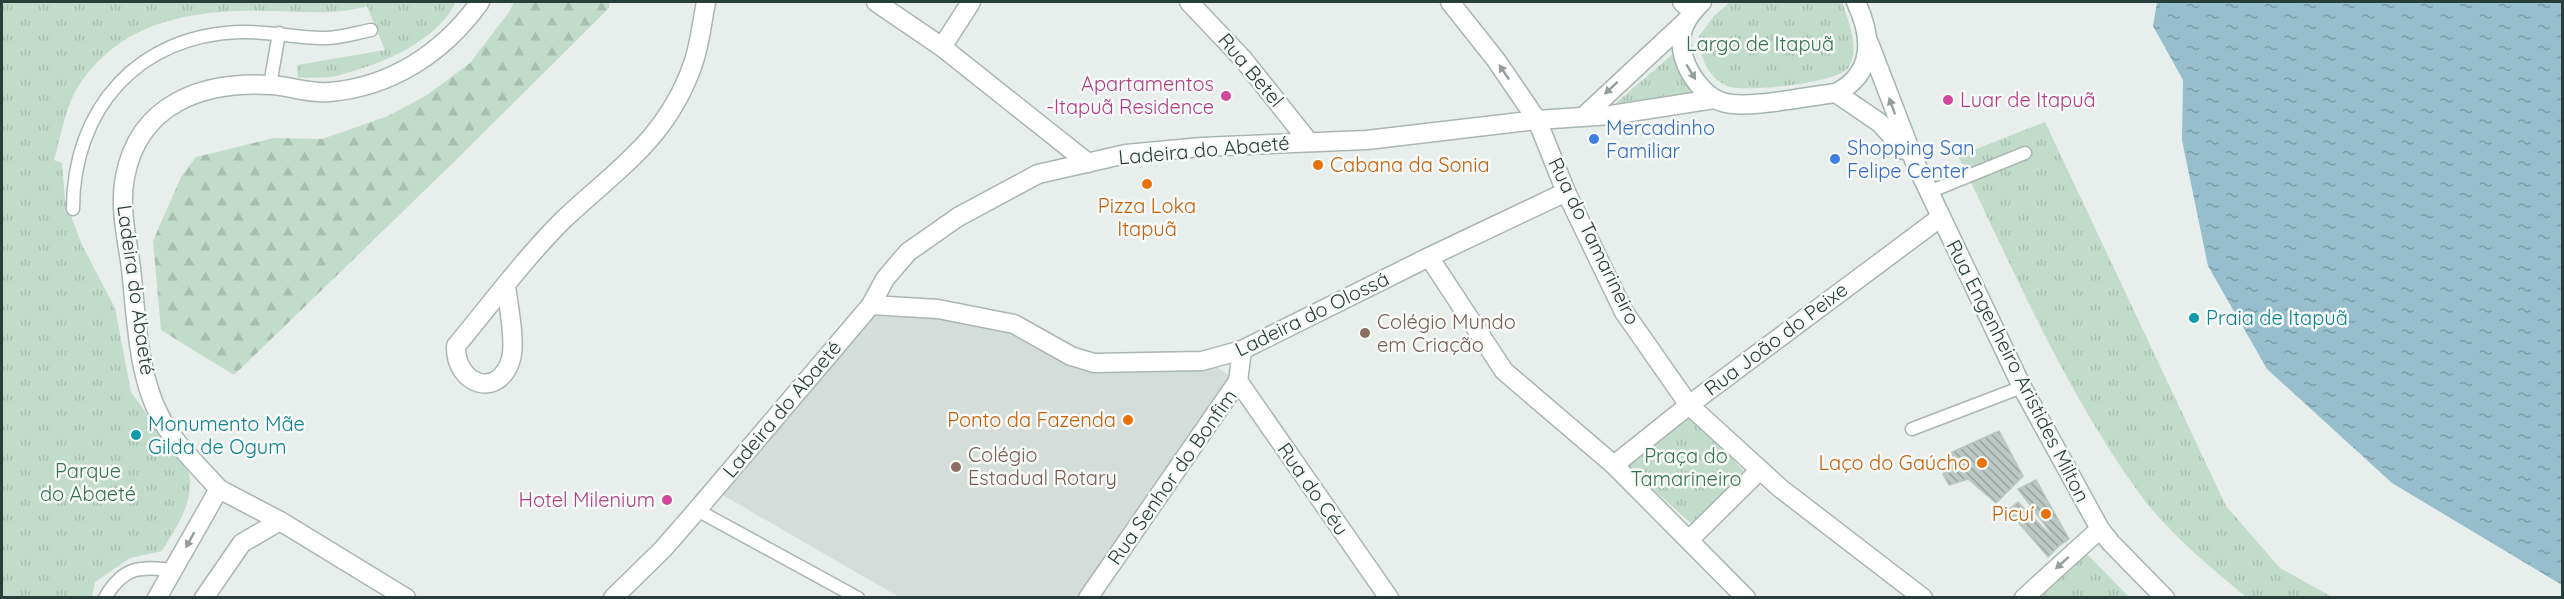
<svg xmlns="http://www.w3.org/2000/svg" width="2564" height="599" font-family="Quicksand,sans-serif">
	<defs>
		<pattern id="forest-firs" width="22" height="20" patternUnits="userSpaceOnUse" patternTransform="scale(1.5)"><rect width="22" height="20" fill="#c2dccc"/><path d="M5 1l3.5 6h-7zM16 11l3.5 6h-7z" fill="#a7beb0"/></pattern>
		<pattern id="park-tufts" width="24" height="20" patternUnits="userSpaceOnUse" patternTransform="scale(1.5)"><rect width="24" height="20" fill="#c2dccc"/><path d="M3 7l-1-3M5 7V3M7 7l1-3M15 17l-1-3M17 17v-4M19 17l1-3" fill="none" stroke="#a7beb0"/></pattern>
		<pattern id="water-ripples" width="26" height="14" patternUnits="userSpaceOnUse" patternTransform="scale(1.5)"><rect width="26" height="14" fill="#96becc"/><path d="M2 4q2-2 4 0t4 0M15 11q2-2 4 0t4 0" fill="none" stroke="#7a9ca7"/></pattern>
		<pattern id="building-back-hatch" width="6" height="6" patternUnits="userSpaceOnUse" patternTransform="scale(1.5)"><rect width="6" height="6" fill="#bcc8c4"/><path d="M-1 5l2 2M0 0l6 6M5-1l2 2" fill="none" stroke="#99a4a0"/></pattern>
	</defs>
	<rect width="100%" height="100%" fill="#e7eeeb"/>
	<polygon fill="#d5ddda" points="871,305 996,320 1084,360 1216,367 1238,381 1088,597 899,597 714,490"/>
	<polygon fill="url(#forest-firs)" points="514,2 609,2 609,8 454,162 234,375 161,330 153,241 181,177 196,157 274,138 322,139 388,116 427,95 470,63 509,12"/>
	<g fill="url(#park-tufts)">
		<path d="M2,2H456C436,42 382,64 340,75C327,79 311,77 298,78L297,65L385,50L367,6C333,16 303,11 268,11C192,9 115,21 74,94C64,114 60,139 54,160L62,163L65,200L82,245L115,308L131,392L189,473C195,501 176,528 162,551L130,558L95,582L92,597H2Z"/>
		<path d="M1730,2H1842C1848,20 1861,50 1848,68C1838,83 1744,93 1727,86C1706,76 1700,56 1699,36L1714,16Z"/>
		<polygon points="1676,51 1698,96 1618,108 1616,103"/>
		<path d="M2045,122L2226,506L2280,568L2332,597H2246C2208,565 2168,533 2139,493C2064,390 2014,270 1958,156Z"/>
		<polygon points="1688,415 1745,472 1694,526 1625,464"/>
		<polygon points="2086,553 2129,597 2040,598"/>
	</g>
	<polygon fill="url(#water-ripples)" points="2157,2 2562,2 2562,585 2392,483 2267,369 2208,266 2182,140 2183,80 2153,26"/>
	<g fill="url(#building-back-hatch)" stroke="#bac7c2" stroke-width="1.5">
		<polygon points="1999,431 2023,476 1996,503 1968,479 1949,485 1943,474 1950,453"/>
		<polygon points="2036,480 2069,539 2060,545 2018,489"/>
		<polygon points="2018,502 2060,545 2048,557 2008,510"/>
	</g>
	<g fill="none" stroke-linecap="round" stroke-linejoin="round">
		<g stroke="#aab6b2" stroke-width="15">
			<g id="service">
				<polyline points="270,85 279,33"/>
				<polyline points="1929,192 2025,153"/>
				<path d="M73,209C73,108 139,35 240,32C268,31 295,38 322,38C338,39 355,33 371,30"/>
				<polyline points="1912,429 2022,387"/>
				<polyline points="697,510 858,598"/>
				<path d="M105,598C123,566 141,566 173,570"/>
			</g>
		</g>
		<g stroke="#aab6b2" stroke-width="21">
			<g id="minor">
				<polyline points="876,2 942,47 1088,163"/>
				<polyline points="1189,2 1243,59 1309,142"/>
				<polyline points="1450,2 1496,60 1537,120 1566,192 1624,312 1689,405 1780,488 1923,598"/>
				<polyline points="1682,2 1692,11"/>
				<polyline points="942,47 971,2"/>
				<polyline points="1429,257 1504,371 1614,465 1746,598"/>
				<path d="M506,285C508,304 516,341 511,359C499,400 455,385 456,346C491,304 524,259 563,220C617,169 667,139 693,64C700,44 702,22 706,2"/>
				<polyline points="871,305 938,309 1014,324 1071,356 1094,363 1202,361 1242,350 1429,257 1566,192"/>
				<polyline points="1238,381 1389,598"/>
				<polyline points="1614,465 1689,405 1941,217"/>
				<path d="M219,489C202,470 182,451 168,430C137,384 137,321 131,268C127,238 119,207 125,177C139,103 203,81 271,85C290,86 310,94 329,92C392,87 444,52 480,2"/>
				<polyline points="1690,539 1760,470"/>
				<polyline points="1088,598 1238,381 1242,350"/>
				<polyline points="2024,598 2100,529"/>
			</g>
		</g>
		<g stroke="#aab6b2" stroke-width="21">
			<g id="tertiary">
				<polyline points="1583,117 1686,21"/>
				<polyline points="157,598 219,489 280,521 406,598"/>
				<polyline points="204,598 242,543 280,521"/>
				<polyline points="613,598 663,549 697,510 871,305 885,279 908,252 958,217 1038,174 1126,154 1202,147 1367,140 1537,120 1611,115 1714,99"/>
			</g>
		</g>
		<g stroke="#a3b5b0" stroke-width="21">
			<g id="secondary">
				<path d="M1702,2C1684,19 1677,34 1684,58C1689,75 1705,97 1722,102C1746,110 1808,96 1836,93C1876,73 1872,36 1856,2"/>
				<polyline points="1869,43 1914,160 2022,387 2100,529 2111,543 2165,598"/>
				<polyline points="1836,93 1880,123 1904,150"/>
			</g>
		</g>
		<use href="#service" stroke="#fff" stroke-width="12"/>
		<use href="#minor" stroke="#fff" stroke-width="18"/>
		<use href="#tertiary" stroke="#fff" stroke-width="18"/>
		<use href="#secondary" stroke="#fff" stroke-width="18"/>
	</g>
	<defs><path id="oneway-solid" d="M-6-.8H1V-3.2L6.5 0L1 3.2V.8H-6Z" transform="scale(1.5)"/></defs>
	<g fill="#939e9c">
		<use href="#oneway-solid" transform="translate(1504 72) rotate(-124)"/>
		<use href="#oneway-solid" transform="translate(1691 72) rotate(59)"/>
		<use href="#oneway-solid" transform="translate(1611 88) rotate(137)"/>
		<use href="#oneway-solid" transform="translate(1892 106) rotate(-110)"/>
		<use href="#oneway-solid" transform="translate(190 540) rotate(119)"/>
		<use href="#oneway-solid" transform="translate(2062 563) rotate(138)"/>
	</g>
	<g fill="#d1479c" stroke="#f7faf9" stroke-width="2">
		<circle cx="1226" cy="96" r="6"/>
		<circle cx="1948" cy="100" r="6"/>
		<circle cx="667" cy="500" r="6"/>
	</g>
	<g fill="#3f7fe0" stroke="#f7faf9" stroke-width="2">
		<circle cx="1594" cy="139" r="6"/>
		<circle cx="1835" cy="159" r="6"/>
	</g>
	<g fill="#e8710a" stroke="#f7faf9" stroke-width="2">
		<circle cx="1318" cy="165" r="6"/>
		<circle cx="1147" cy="184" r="6"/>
		<circle cx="1128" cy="420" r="6"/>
		<circle cx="1982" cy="463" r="6"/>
		<circle cx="2046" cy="514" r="6"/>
	</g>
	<g fill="#0f9aa8" stroke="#f7faf9" stroke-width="2">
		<circle cx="2194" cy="318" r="6"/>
		<circle cx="136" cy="435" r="6"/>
	</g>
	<g fill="#8d6e63" stroke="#f7faf9" stroke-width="2">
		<circle cx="1365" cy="333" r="6"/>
		<circle cx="956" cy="467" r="6"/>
	</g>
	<g text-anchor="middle" stroke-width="5" stroke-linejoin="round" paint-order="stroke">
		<g font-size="20" fill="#367152" stroke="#f7faf9">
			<text x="1760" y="51">Largo de Itapuã</text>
			<text x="1686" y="463">Praça do<tspan x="1686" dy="23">Tamarineiro</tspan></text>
			<text x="88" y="478">Parque<tspan x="88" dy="23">do Abaeté</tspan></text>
		</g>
		<g font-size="20" fill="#273e3a" stroke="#f7faf9">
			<text transform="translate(1251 70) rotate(50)" y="7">Rua Betel</text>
			<text transform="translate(1204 150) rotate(-5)" y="7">Ladeira do Abaeté</text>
			<text transform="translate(1594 241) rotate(64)" y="7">Rua do Tamarineiro</text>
			<text transform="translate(136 290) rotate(82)" y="7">Ladeira do Abaeté</text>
			<text transform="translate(1312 314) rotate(-26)" y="7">Ladeira do Olossá</text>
			<text transform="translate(1776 339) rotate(-37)" y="7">Rua João do Peixe</text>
			<text transform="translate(2018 371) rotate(63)" y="7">Rua Engenheiro Aristides Milton</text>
			<text transform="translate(782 409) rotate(-50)" y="7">Ladeira do Abaeté</text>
			<text transform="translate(1172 477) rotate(-55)" y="7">Rua Senhor do Bonfim</text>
			<text transform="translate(1313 489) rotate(55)" y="7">Rua do Céu</text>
		</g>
		<g font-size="20" fill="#b23c85" stroke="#f7faf9" text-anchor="end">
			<text x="1214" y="91">Apartamentos<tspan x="1214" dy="23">-Itapuã Residence</tspan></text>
			<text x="1960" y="107" text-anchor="start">Luar de Itapuã</text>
			<text x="655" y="507">Hotel Milenium</text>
		</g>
		<g font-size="20" fill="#366cbe" stroke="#f7faf9" text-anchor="start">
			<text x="1606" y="135">Mercadinho<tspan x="1606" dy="23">Familiar</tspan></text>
			<text x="1847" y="155">Shopping San<tspan x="1847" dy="23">Felipe Center</tspan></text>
		</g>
		<g font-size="20" fill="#c56008" stroke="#f7faf9" text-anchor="end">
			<text x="1330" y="172" text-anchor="start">Cabana da Sonia</text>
			<text x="1147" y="213" text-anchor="middle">Pizza Loka<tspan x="1147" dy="23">Itapuã</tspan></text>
			<text x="1116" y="427">Ponto da Fazenda</text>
			<text x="1970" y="470">Laço do Gaúcho</text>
			<text x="2034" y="521">Picuí</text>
		</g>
		<g font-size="20" fill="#0d838f" stroke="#f7faf9" text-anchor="start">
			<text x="2206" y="325">Praia de Itapuã</text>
			<text x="148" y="431">Monumento Mãe<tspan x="148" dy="23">Gilda de Ogum</tspan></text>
		</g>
		<g font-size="20" fill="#785e54" stroke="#f7faf9" text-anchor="start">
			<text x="1377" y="329">Colégio Mundo<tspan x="1377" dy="23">em Criação</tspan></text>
			<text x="968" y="462">Colégio<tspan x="968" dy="23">Estadual Rotary</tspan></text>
		</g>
	</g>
	<rect width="2564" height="599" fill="none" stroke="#273e3a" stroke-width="6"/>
</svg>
